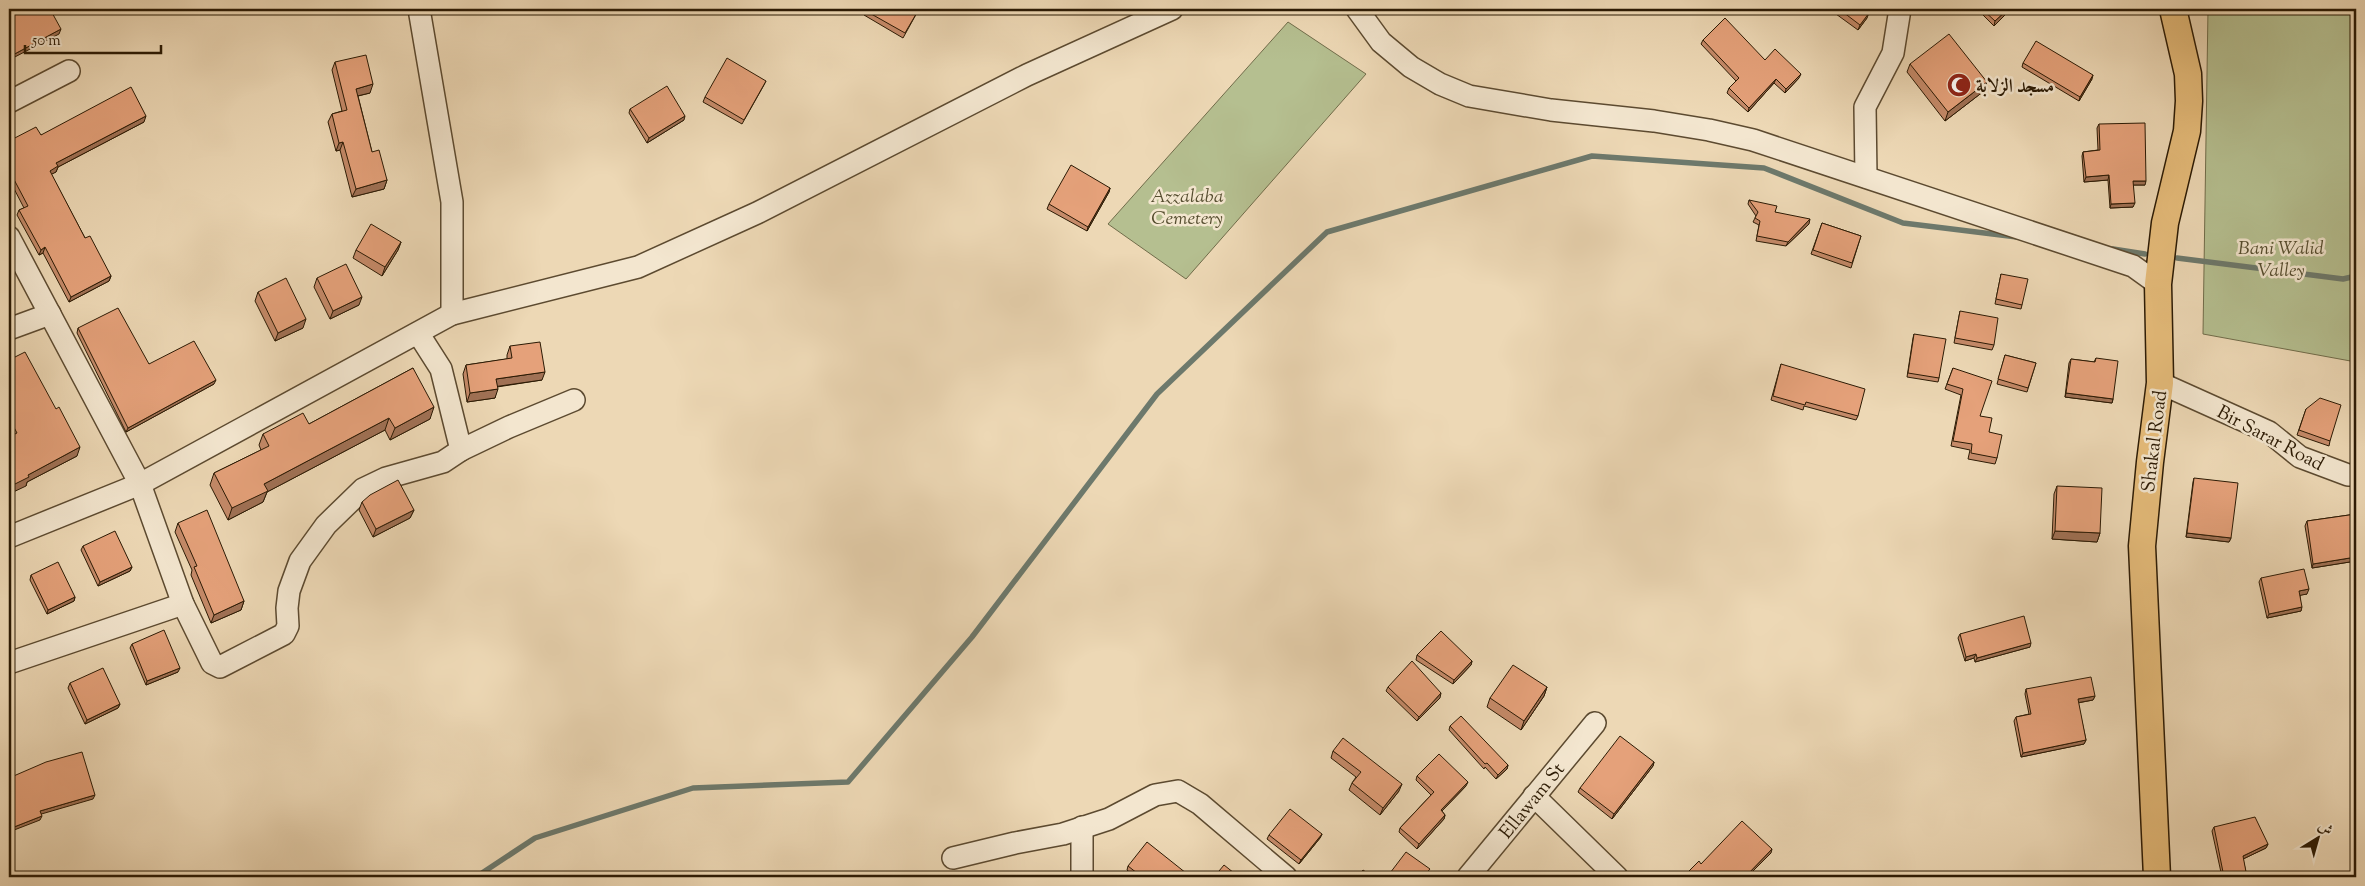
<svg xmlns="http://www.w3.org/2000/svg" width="2365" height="886" font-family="'Sorts Mill Goudy',Amiri,serif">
	<rect width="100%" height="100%" fill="#edd8b5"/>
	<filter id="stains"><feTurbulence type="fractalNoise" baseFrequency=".004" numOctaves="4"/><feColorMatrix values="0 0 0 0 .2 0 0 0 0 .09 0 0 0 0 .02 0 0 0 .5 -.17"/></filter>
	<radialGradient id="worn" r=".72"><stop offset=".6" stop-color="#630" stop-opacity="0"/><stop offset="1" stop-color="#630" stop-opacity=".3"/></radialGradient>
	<g fill="#b5bf90" stroke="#706c4a">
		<polygon points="2208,9 2356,9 2356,362 2203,334"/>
		<polygon points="1288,22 1366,74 1186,279 1108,224"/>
	</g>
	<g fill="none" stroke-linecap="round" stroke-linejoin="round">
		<g stroke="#6d796c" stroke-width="5.5">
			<polyline points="2113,249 2145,254"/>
			<polyline points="2177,258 2343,279 2356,276"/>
			<polyline points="476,877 535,838 693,788 848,782 972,637 1157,394 1327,232 1592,156 1764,168 1903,223 2017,237"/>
		</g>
		<g stroke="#5c4a30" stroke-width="24">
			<g id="minor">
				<polyline points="419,9 452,202 452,314"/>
				<polyline points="1357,9 1381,42 1411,67 1440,84 1469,96 1551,110 1654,121 1709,130 1753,140 2133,266 2158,284"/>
				<polyline points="9,102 69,71"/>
				<polyline points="1866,177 1865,107 1893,53 1900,9"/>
				<polyline points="9,237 140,484 183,604 212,663 220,667 284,634 288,626 287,608 289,591 300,561 326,525 363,489 386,478 443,462 461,450 509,427 574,400"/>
				<polyline points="9,329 50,314"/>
				<polyline points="418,333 441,369 461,450"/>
				<polyline points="2160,383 2269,432 2300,457 2348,475 2356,475"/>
				<polyline points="9,537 140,484 452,314 638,267 757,213 1027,75 1172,9"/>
				<polyline points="9,663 183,604"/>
				<polyline points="1534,796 1617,877"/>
				<polyline points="953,858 1015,843 1063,834 1109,819 1155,795 1178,791 1200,804 1286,877"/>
				<polyline points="1082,877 1082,827"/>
				<polyline points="1468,877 1595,723"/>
			</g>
		</g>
		<g stroke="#2b1a04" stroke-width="29">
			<polyline id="major" points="2157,877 2142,546 2150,462 2160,383 2158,284 2165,223 2187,131 2189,101 2188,74 2173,9"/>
		</g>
		<use href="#minor" stroke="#f3e6cf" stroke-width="21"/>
		<use href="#major" stroke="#e6bc7a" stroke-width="26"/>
	</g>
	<g fill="#c58a69" stroke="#2b1a04">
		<polygon points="867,9 919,9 903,38 864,15"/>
		<polygon points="1831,9 1863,9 1867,18 1858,30 1836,14"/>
		<polygon points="1977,9 2011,9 1994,26"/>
		<polygon points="1703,40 1765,60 1799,78 1785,93 1774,83 1748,112 1727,93 1729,88 1736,81 1701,44"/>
		<polygon points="335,62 370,93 358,96 372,152 387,180 384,189 352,197 340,150 336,151 328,122 332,114 342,111 332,70"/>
		<polygon points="2023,63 2092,79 2079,101 2022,67"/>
		<polygon points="1910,64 1987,82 1984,91 1945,121 1907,72"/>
		<polygon points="766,81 764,85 742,124 703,102 705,97"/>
		<polygon points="630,109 684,120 647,143 629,113"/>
		<polygon points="144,122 58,167 56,172 51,174 85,238 111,276 109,281 69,302 43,253 39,255 17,215 19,210 24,208 9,179 9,141 41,135"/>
		<polygon points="2099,124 2145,185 2133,185 2133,207 2110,208 2108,180 2084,182 2082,156 2083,152 2098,150 2097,128"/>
		<polygon points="1110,188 1109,192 1087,231 1047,209 1049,204"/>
		<polygon points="1749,200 1775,212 1809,224 1786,246 1756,241 1759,225 1753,222 1756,216 1748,204"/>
		<polygon points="1822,223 1861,236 1851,268 1811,254"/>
		<polygon points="401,242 398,250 382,276 353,258 356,250"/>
		<polygon points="2001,274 2022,305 2021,309 1995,304"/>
		<polygon points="317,278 359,305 330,319 314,287"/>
		<polygon points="258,292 303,328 275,341 255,301"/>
		<polygon points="1960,311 1994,345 1992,350 1954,343 1959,316"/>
		<polygon points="78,328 149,364 214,384 126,432 77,333"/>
		<polygon points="1914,334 1939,378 1938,382 1907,377 1913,338"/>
		<polygon points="510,346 542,380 497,387 495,398 467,402 463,374 466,365 507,359 507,355"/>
		<polygon points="2005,355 2036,363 2027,392 1997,384"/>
		<polygon points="2096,358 2113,399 2112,403 2065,397 2069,363 2071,359 2094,362"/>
		<polygon points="9,360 77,456 27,482 26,486 11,436 9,432"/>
		<polygon points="1781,364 1858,416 1856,420 1804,406 1803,410 1771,400"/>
		<polygon points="413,368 430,419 390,440 385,430 267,492 263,502 228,520 210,485 214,473 261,450 259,445 263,434 309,424"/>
		<polygon points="1953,368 1989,432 1997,458 1995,464 1968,459 1970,450 1951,446 1961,395 1945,389"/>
		<polygon points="2306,409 2330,441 2329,446 2297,435"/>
		<polygon points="2194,478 2231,538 2229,542 2186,537 2193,482"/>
		<polygon points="2057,486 2100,533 2097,542 2052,539 2054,494"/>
		<polygon points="362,502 414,510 410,518 373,537 359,510"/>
		<polygon points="2356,514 2356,561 2312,568 2305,526 2307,521"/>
		<polygon points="178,523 244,601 241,610 211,623 191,575 192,570 175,532"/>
		<polygon points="83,546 132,567 130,571 98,586 81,550"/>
		<polygon points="31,575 75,597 74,601 47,614 30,580"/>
		<polygon points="2261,578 2307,594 2300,595 2301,611 2267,618 2259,582"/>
		<polygon points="1960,634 2030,647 1975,662 1974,658 1965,661 1958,638"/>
		<polygon points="132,644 178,672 146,685 130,648"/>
		<polygon points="1417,655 1472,661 1471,665 1453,684 1416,660"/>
		<polygon points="70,683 120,704 118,708 85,724 68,688"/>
		<polygon points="1388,687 1440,698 1417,721 1386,691"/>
		<polygon points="1547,687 1544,696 1521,730 1487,707 1490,698"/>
		<polygon points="2026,689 2095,696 2093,700 2078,703 2086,740 2084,744 2021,757 2014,721 2016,717 2029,714 2025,694"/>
		<polygon points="1450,726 1508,765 1507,769 1496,779 1485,767 1484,769 1449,730"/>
		<polygon points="1333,751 1399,791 1380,815 1349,790 1352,783 1356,777 1331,758"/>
		<polygon points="1654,762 1653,766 1612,819 1578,792 1580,788"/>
		<polygon points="1417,776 1466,786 1442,811 1445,815 1444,819 1417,849 1399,832 1400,828 1431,795 1416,780"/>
		<polygon points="2214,827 2268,844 2266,848 2243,859 2247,877 2222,877 2212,831"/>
		<polygon points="1322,834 1320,838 1299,864 1267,839 1269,835"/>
		<polygon points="1128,866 1191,877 1135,877 1127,870"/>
	</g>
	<g fill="#a07155" stroke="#2b1a04">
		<polygon points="2008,9 2011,9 1994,26 1995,21"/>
		<polygon points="1869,13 1867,18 1858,30 1860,25"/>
		<polygon points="61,29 59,34 9,60 9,57"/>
		<polygon points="1801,74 1799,78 1785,93 1786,89"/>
		<polygon points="2093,75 2092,79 2079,101 2080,97"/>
		<polygon points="1776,79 1774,83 1748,112 1749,108"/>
		<polygon points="1987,82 1984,91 1945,121 1948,112"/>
		<polygon points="373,84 370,93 353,97 356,89"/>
		<polygon points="146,116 144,122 58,167 56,172 48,176 50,171 56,163"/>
		<polygon points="685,116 684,120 647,143 649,138"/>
		<polygon points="343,142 340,150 336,151 339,143"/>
		<polygon points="2109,175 2108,180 2084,182 2086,177"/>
		<polygon points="387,180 384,189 352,197 356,189"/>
		<polygon points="2133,181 2146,181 2145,185 2131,185"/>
		<polygon points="1110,188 1109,192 1087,231 1088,227"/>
		<polygon points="2135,203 2133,207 2110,208 2111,204"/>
		<polygon points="1810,219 1809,224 1786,246 1788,242"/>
		<polygon points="401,242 398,250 382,276 385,267"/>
		<polygon points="45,247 43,253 39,255 41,250"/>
		<polygon points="111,276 109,281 69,302 71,297"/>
		<polygon points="362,297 359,305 330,319 333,311"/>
		<polygon points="306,319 303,328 275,341 278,333"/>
		<polygon points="545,372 542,380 493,387 496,379"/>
		<polygon points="216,380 214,384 126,432 128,428"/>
		<polygon points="498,389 495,398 467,402 470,393"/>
		<polygon points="2066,393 2113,399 2112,403 2065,397"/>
		<polygon points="434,407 430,419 390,440 395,428"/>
		<polygon points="389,418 385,430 267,492 263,502 228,520 232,508 264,484"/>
		<polygon points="80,447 77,456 27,482 26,486 9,494 9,487 28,475"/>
		<polygon points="414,510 410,518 373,537 376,529"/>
		<polygon points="2055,531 2100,533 2097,542 2052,539"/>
		<polygon points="2187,533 2231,538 2229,542 2186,537"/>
		<polygon points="2356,557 2356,561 2312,568 2313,564"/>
		<polygon points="132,567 130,571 98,586 100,582"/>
		<polygon points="2309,589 2307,594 2297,596 2299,591"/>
		<polygon points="75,597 74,601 47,614 48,610"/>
		<polygon points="244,601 241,610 211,623 214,615"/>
		<polygon points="2302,607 2301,611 2267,618 2269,614"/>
		<polygon points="2031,643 2030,647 1975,662 1977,658"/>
		<polygon points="1976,654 1974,658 1965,661 1966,657"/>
		<polygon points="1472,661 1471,665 1453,684 1454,680"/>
		<polygon points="180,668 178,672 146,685 147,681"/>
		<polygon points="1547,687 1544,696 1521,730 1524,721"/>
		<polygon points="1441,693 1440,698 1417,721 1419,717"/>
		<polygon points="2095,696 2093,700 2076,703 2078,699"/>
		<polygon points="120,704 118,708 85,724 87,720"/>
		<polygon points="2086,740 2084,744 2021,757 2023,753"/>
		<polygon points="1654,762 1653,766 1612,819 1614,814"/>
		<polygon points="1508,765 1507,769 1496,779 1498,775"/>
		<polygon points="1468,782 1466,786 1439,814 1441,810"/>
		<polygon points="1402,784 1399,791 1380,815 1383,808"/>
		<polygon points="95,795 93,799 38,815 40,811"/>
		<polygon points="1445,815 1444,819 1417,849 1419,844"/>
		<polygon points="42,816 40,820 9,832 9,829"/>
		<polygon points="1322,834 1320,838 1299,864 1301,860"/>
		<polygon points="2268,844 2266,848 2241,860 2243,856"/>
		<polygon points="1772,849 1771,853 1747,877 1745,877"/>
	</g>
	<g fill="#e5a17a" stroke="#2b1a04">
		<polygon points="9,9 50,9 61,29 9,57"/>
		<polygon points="867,9 919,9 905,33 866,11"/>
		<polygon points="1839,9 1863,9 1869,13 1860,25"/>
		<polygon points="1982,9 2008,9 1995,21"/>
		<polygon points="1725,18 1765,60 1775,49 1801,74 1786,89 1776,79 1749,108 1729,88 1739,78 1703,40"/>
		<polygon points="1949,34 1987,82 1948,112 1910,64"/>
		<polygon points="2036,41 2093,75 2080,97 2023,63"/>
		<polygon points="366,55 373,84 356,89 372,152 379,150 387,180 356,189 343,142 339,143 332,114 347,110 335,62"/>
		<polygon points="727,58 766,81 744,120 705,97"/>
		<polygon points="667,86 685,116 649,138 630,109"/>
		<polygon points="131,87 146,116 56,163 58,166 50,171 85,238 90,236 111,276 71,297 45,247 41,250 19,210 28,206 9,170 9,141 36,127 41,135"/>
		<polygon points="2145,123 2146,181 2133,181 2135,203 2111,204 2109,175 2086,177 2083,152 2100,150 2099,124"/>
		<polygon points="1071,165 1110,188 1088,227 1049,204"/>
		<polygon points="1749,200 1777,206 1775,212 1810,219 1788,242 1757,236 1760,221 1755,218 1758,212"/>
		<polygon points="1822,223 1861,236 1852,263 1813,250"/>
		<polygon points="371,224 401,242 385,267 356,250"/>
		<polygon points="346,264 362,297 333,311 317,278"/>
		<polygon points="2001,274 2028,279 2022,305 1996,299"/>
		<polygon points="286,278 306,319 278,333 258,292"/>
		<polygon points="118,308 149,364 194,341 216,380 128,428 78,328"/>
		<polygon points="1960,311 1998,318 1994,345 1955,338"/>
		<polygon points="1914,334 1946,339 1939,378 1908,373"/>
		<polygon points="540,342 545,372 496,379 498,389 470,393 466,365 512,358 510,346"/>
		<polygon points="25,352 56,409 59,407 80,447 28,475 29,477 9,487 9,437 17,433 9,418 9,360"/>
		<polygon points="2005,355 2036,363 2028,388 1998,379"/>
		<polygon points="2096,358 2118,361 2113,399 2066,393 2071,359 2095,362"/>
		<polygon points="1781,364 1865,389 1858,416 1806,402 1805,405 1773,396"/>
		<polygon points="413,368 434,407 395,428 389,418 264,484 268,491 232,508 214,473 269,446 263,434 303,413 309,424"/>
		<polygon points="1953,368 1992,381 1980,416 1992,418 1989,432 2002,435 1997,458 1971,453 1972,444 1953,441 1963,389 1947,384"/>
		<polygon points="2320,398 2341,405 2330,441 2299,430 2306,409"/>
		<polygon points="2194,478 2238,483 2231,538 2187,533"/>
		<polygon points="398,480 414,510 376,529 362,502 370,495"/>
		<polygon points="2057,486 2102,488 2100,533 2055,531"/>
		<polygon points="207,510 244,601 214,615 194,567 197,566 178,523"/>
		<polygon points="2356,514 2356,557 2313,564 2307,521"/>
		<polygon points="115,531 132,567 100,582 83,546"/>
		<polygon points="58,562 75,597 48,610 31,575"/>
		<polygon points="2304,569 2309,589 2299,591 2302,607 2269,614 2261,578"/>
		<polygon points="2024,616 2031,643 1977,658 1976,654 1966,657 1960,634"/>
		<polygon points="164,630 180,668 147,681 132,644"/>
		<polygon points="1441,631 1472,661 1454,680 1417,655"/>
		<polygon points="1412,661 1441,693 1419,717 1388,687"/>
		<polygon points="1513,665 1547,687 1524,721 1490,698"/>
		<polygon points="103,668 120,704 87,720 70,683"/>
		<polygon points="2091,677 2095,696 2078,699 2086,740 2023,753 2016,717 2031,714 2026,689"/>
		<polygon points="1461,716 1508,765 1498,775 1487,763 1485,764 1450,726"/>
		<polygon points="1620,736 1654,762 1614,814 1580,788"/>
		<polygon points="1343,738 1402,784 1383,808 1352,783 1361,772 1333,751"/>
		<polygon points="82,752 95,795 40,811 42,816 9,829 9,778 46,762"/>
		<polygon points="1439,754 1468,782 1441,810 1445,815 1419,844 1400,828 1434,792 1417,776"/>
		<polygon points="1290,809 1322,834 1301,860 1269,835"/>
		<polygon points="2255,817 2268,844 2243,856 2247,877 2224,877 2214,827"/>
		<polygon points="1742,821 1772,849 1745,877 1743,877 1742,876 1741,877 1683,877 1699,861 1701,864"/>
		<polygon points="1147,842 1191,877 1142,877 1128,866"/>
		<polygon points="1406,852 1430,869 1423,877 1387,877"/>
		<polygon points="1224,865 1239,877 1214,877"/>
		<polygon points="1363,870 1373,877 1357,877"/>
	</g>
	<defs>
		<g id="mosque-disc" transform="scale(1.25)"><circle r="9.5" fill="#8f2418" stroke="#f3e6cf"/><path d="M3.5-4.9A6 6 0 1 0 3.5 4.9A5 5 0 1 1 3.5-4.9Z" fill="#fff"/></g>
	</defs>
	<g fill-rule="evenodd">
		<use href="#mosque-disc" x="1959" y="85"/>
	</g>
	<g text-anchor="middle" stroke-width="5" stroke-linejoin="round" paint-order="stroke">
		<g font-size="19" font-weight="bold" fill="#2b1a04" stroke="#f3e6cf" text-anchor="start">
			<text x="1976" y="92">مسجد الزلابة</text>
		</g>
		<g font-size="19" font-style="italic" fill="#544c2e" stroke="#f3e6cf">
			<text x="1187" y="202">Azzalaba<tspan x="1187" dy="22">Cemetery</tspan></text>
			<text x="2281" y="254">Bani Walid<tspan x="2281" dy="22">Valley</tspan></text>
		</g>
		<g font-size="19" fill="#2b1a04" stroke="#f3e6cf">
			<text transform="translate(2271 437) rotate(28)" y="7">Bir Sarar Road</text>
			<text transform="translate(2153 441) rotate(-83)" y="7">Shakal Road</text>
			<text transform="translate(1531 800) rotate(-51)" y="7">Ellawam St</text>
		</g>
	</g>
	<rect width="2365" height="886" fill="none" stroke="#edd8b5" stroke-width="30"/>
	<rect x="10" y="10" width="2345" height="866" fill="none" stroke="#2b1a04" stroke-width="2.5"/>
	<rect x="15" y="15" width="2335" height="856" fill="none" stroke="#2b1a04"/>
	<g transform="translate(2318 838) rotate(37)" stroke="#f3e6cf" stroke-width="4" paint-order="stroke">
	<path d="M0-4L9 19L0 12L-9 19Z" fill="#2b1a04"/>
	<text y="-8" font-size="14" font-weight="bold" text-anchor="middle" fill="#2b1a04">ش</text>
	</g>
	<path d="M25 45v8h136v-8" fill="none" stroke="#2b1a04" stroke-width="2.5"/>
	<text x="32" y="45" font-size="15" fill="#2b1a04" stroke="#f3e6cf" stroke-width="4" paint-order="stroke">50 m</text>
	<rect width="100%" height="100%" filter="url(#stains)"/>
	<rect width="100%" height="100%" fill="url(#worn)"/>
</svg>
